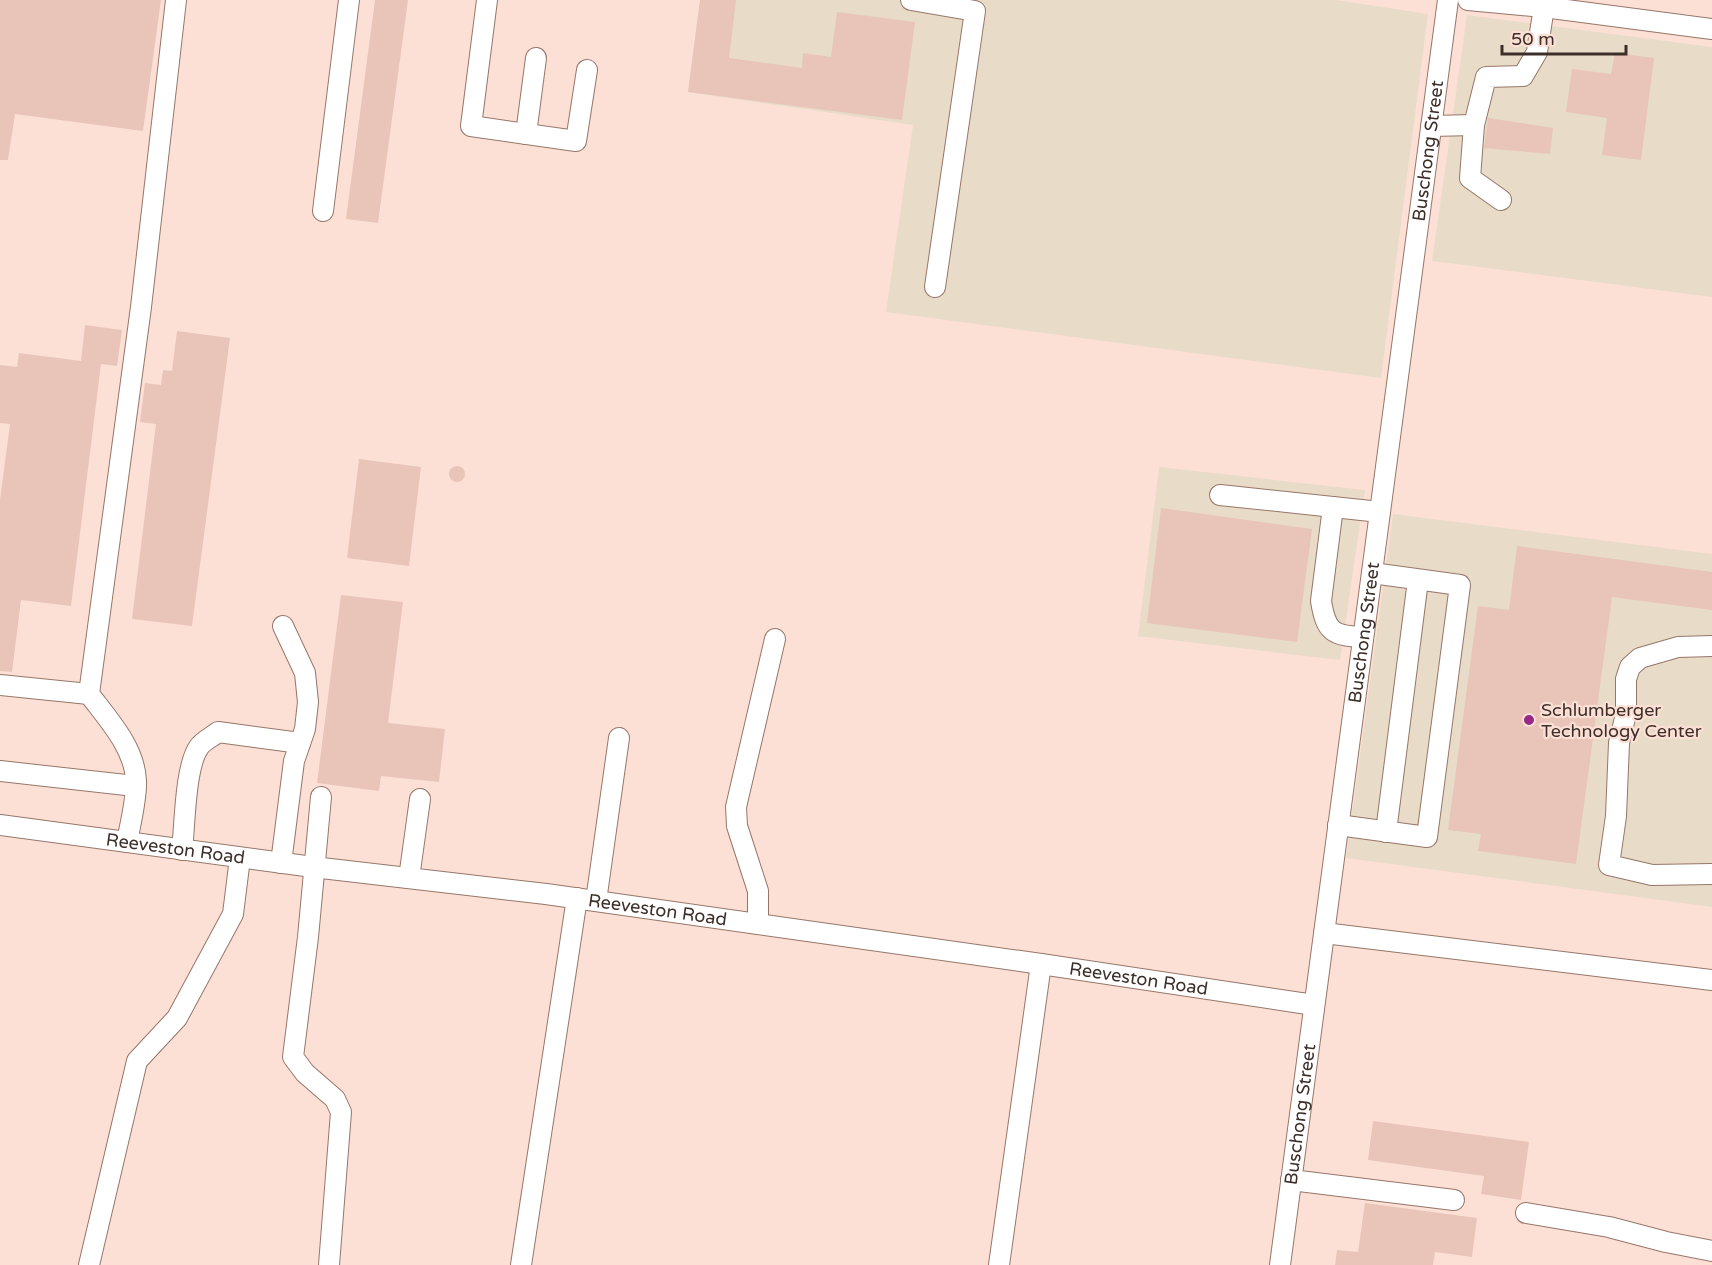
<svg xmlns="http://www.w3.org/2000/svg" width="1712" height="1265" font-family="'Varela Round',sans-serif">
	<rect width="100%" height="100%" fill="#fde0d5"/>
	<g fill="#e8dbc7">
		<polygon points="700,0 1336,0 1428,14 1381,378 886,312 913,125 688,92"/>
		<polygon points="1467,15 1712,47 1712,297 1432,261"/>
		<polygon points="1159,467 1365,490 1340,660 1138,636"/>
		<polygon points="1393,514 1712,554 1712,907 1346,858"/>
	</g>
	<g fill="#e8c5b8">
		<polygon points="0,0 161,0 143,131 15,114 8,160 0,160"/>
		<polygon points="375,0 408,0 378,223 346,219"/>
		<polygon points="700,0 736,0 729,58 802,68 803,53 831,57 837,12 915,22 902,120 688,92"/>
		<polygon points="1615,53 1654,58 1641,160 1602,155 1607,118 1566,112 1572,69 1611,74"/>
		<polygon points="1488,118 1553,128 1550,154 1484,148"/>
		<polygon points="85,325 122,330 117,366 101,364 71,606 21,600 12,672 0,671 0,500 10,424 0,423 0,365 17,367 19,353 81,361"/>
		<polygon points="177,331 230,338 192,626 132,619 156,424 140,422 145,383 161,385 163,370 172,371"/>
		<polygon points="359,459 421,467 409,566 347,558"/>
		<circle cx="457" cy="474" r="8"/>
		<polygon points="1161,508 1312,529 1297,642 1147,623"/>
		<polygon points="1517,546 1712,572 1712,610 1612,597 1576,864 1478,851 1481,834 1448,830 1478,606 1509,610"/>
		<polygon points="341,595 403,602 388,723 445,729 439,782 381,776 379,791 317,783"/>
		<polygon points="1373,1121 1529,1142 1521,1200 1481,1194 1484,1176 1368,1160"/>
		<polygon points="1365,1203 1477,1218 1472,1257 1435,1252 1433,1265 1335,1265 1337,1250 1358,1252"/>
	</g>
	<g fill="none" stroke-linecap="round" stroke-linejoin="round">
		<g stroke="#967669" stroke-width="22">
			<g id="minor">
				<polyline points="487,0 471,126 576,141 587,70"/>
				<polyline points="911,0 975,11 935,287"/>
				<polyline points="1468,0 1544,7 1712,29"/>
				<polyline points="1431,126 1474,125"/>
				<polyline points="526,134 536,58"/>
				<polyline points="1501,200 1470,178 1474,125 1486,77 1523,76 1537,52 1544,7"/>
				<polyline points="323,211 349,0"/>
				<polyline points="1220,495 1380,512"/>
				<path d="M1333,507L1321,601C1326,632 1333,636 1363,637"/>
				<polyline points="1712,646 1678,647 1640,658 1630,667 1626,679 1626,714 1619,743 1616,816 1609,865 1652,875 1712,874"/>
				<polyline points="0,685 89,694"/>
				<polyline points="0,771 135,786"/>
				<polyline points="321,797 308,937 293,1057 305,1073 335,1099 341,1112 329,1265"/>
				<path id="s1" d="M0,825L313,867L546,894L1041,964L1314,1005"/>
				<polyline points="1338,825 1427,837 1460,585 1372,573"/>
				<polyline points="1386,832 1418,580"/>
				<path d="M127,842C130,825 137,798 136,781C135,748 108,719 89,694L141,307L176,0"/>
				<path d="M182,850C185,825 185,766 199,747C203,741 212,737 218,732L300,743"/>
				<polyline points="281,863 294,761 305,729 308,702 305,673 283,626"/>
				<polyline points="409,878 420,799"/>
				<polyline points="596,901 619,738"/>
				<polyline points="758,924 758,891 737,826 736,807 775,639"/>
				<polyline points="1324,933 1712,980"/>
				<polyline points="1291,1180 1454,1200"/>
				<polyline points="1526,1213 1609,1227 1666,1242 1712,1251"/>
				<polyline points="89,1265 137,1061 177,1018 233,914 240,858"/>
				<polyline points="521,1265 577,898"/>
				<polyline points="999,1265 1041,964"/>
				<path id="s2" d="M1280,1265L1448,0"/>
			</g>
		</g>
		<use href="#minor" stroke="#fff" stroke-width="20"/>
	</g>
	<circle fill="#982988" stroke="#fde0d5" stroke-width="2" cx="1529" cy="720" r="6"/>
	<g text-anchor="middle" stroke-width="4.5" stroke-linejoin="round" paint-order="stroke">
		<g font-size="18" fill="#3c2e29" stroke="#fde0d5">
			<text dy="6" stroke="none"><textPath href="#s2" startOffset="1124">Buschong Street</textPath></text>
			<text dy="6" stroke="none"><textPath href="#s2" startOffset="638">Buschong Street</textPath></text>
			<text dy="6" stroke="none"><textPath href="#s1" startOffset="177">Reeveston Road</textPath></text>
			<text dy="6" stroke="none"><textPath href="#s1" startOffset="663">Reeveston Road</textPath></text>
			<text dy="6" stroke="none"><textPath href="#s1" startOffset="1149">Reeveston Road</textPath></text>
			<text dy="6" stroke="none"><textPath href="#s2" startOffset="152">Buschong Street</textPath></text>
		</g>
		<g font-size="18" fill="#3c2e29" stroke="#fde0d5" text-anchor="start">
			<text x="1541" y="716">Schlumberger<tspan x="1541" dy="21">Technology Center</tspan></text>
		</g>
	</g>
	<path d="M1502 45v9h124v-9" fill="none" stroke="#3c2e29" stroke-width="3"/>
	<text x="1511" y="45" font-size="18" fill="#3c2e29" stroke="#fde0d5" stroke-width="4.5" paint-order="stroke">50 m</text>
</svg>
